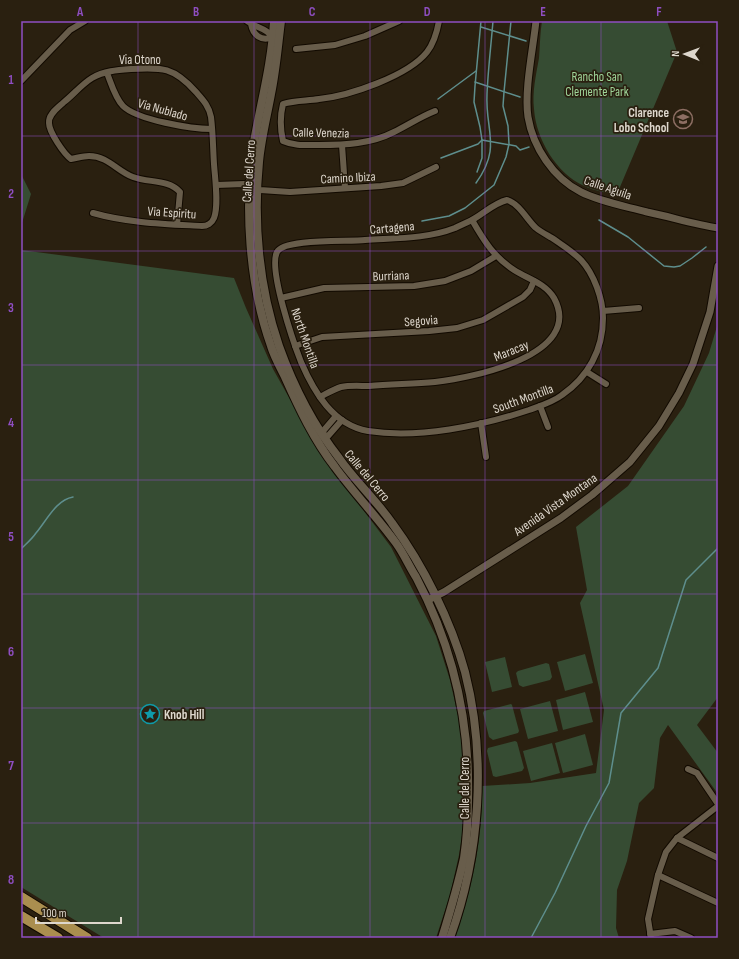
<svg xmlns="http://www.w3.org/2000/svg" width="739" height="959" font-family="'Sofia Sans Condensed',sans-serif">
	<rect width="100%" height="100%" fill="#2a2010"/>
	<g fill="#364c33">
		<path d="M542,21H667L677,52L620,187L619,195C607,193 595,191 584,186C556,173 536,139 534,109C532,92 536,75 539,58C540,45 540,33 542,21Z"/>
		<polygon points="21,174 31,194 21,226"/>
		<polygon points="21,250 234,278 246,308 273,369 319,451 391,547 436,636 450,680 461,729 465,761 464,823 459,855 450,895 436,938 104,938 21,887"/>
		<path d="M718,323V697L697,725L718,753V794L668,725L660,738L654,788L639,803L627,861L617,890L616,928L619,938H455C472,890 483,837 482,786L530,783L596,773L604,710L580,603L587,590L576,527L628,486L684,406L709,353Z"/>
		<polygon points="585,654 593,683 565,691 557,662"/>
		<polygon points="505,657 512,687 492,692 485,662"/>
		<polygon points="546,663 549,664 552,677 550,680 523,687 519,685 516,673 518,671"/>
		<polygon points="585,692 593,722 563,730 556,700"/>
		<polygon points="550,701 558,731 528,739 520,709"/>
		<polygon points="511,704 512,705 519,731 518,733 493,740 489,737 483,713 484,711"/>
		<polygon points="585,734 593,765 563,773 555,743"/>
		<polygon points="515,741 517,742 524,768 522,771 496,777 493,776 487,751 488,748"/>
		<polygon points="552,743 560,773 531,781 523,751"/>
	</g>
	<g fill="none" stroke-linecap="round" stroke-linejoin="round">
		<g stroke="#5e8e8d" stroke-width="1.5">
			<polyline points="481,27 526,41"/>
			<polyline points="475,82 520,97"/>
			<polyline points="438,99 476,71"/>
			<polyline points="441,158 478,144 482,140 516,146 520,150 529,147"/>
			<polyline points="477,172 482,158 482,140 480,127 474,102 475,86 481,21"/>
			<path d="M476,183C502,147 485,131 487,94C488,70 491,46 493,21"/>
			<polyline points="599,220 628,237 664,266 674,267 680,266 692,258 706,247"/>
			<polyline points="422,221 449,216 465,208 494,185 506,157 509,144 508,126 503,106 504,92 511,21"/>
			<path d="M21,549C26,544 32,539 36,533C47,520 56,500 73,497"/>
			<polyline points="531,938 555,893 586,826 609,783 621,713 658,668 686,580 718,548"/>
		</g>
		<g stroke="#120a00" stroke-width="8">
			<g id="minor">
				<path d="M247,21C256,28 265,27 273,37C261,42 253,35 251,24L252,21"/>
				<polyline points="296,49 335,45 365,36 399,21"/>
				<path d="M107,73C111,83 115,98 123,106C137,120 192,129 212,129"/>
				<polyline points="21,81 70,30 85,21"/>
				<path d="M435,111C420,117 408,125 394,132C371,144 345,145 319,145C306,145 294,146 283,141C280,128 280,116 283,104C295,100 307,101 319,99C349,96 408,76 427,52C434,43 437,32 439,21"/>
				<polyline points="342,145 345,188"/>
				<polyline points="216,185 244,184 260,190 290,192 381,186 403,183 436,167"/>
				<path d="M507,200C520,204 527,220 536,228C541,232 547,235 552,238C562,245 572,251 581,260C594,274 603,299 603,318C603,350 588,377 562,395C553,402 540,406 529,410C481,426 418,439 368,431C333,425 314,392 301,362C294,344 268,269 277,252C284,238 349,242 365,240C395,238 427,239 455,228C461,225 466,223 472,220C483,214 494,203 507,200Z"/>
				<path d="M93,213C128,223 166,224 202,226C207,226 212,223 214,218C219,205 215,179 214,164C213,149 213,133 211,117C209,106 203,100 196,92C174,67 162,67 131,69C117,70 104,71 92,78C82,84 73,95 64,102C59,107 48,114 49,123C49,132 64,154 71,159C77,158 83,156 89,156C108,156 118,172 133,177C149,183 168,179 180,192L177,225"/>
				<polyline points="281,298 324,288 414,286 445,281 471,271 496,256"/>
				<polyline points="603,311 639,308"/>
				<polyline points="295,346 322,337 429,331 457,328 483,320 523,297 530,290 534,281"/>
				<polyline points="587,372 606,384"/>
				<path d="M320,397C326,394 334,389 341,387C350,385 360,386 369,386C391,384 413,384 435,382C472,378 585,355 554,298C545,283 528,279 514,270C494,257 484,241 472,220"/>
				<polyline points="540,406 548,427"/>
				<polyline points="481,423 486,457"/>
				<polyline points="323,435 328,436 342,420"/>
				<polyline points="322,436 324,430 336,416"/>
				<polyline points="688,769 697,773 718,804"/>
				<polyline points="677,838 718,858"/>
				<polyline points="658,875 718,903"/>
				<polyline points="650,934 675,931 691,938"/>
				<polyline points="651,938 648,919 658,875 666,852 677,838 718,806"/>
			</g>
		</g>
		<g stroke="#120a00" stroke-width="9">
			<g id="tertiary">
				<path d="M536,21C533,49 524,91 528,117C533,147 553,178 581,192C601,202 625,206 647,212C671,217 694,224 718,228"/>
				<polyline points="428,600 444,592 561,518 592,495 630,462 659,426 679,393 693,364 710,312 718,266"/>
			</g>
		</g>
		<g stroke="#120a00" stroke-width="10">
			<g id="secondary">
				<path d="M274,21C272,62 261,102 254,142C244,206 249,284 271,346C274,356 280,367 285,377C299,408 314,440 335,467C354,493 377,517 396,543C404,554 409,566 416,577C453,647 470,720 468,799C468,818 467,838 464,858C458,885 450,912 442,938"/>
				<path d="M281,21C278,45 276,70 271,94C267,116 261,139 259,162C253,223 259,288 279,346C293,385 314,426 339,458C355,481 376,500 392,523C423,565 451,621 465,672C487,758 480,855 450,938"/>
			</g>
		</g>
		<g stroke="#120a00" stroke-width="12">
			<g id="trunk">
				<polyline points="21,897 87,938"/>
				<polyline points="21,916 58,938"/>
			</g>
		</g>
		<use href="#minor" stroke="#685d4b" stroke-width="6"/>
		<use href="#tertiary" stroke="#685d4b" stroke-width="7"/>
		<use href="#secondary" stroke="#685d4b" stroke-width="8"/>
		<use href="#trunk" stroke="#aa8e4f" stroke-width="10"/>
	</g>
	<path fill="none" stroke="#8f4ec2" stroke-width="1" stroke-opacity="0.55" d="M138,21V938M254,21V938M370,21V938M485,21V938M601,21V938M21,136H718M21,251H718M21,365H718M21,480H718M21,594H718M21,708H718M21,823H718"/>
	<defs>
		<g id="school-ring" transform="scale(1)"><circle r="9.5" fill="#2a2010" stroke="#8d6e63" stroke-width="1.5"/><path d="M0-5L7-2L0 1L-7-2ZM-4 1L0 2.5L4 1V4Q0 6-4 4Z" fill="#8d6e63"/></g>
		<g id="sight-ring" transform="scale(1)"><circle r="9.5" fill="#2a2010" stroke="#0f9aa8" stroke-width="1.5"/><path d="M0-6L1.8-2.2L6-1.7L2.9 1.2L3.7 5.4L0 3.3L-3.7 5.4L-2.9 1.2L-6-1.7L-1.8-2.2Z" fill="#0f9aa8"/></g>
	</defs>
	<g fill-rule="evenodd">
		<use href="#school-ring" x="683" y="119"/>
		<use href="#sight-ring" x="150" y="714"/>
	</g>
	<g text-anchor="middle" stroke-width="3.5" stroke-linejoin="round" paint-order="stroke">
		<g font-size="13" fill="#ded7cd" stroke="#2a2010">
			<text x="140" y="64">Via Otono</text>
			<text transform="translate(163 109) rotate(16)" y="5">Via Nublado</text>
			<text transform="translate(321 132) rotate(1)" y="5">Calle Venezia</text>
			<text transform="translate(248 171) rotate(-86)" y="5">Calle del Cerro</text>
			<text transform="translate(348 177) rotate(-3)" y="5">Camino Ibiza</text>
			<text transform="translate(608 187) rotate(19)" y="5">Calle Aguila</text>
			<text transform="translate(172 212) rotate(4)" y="5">Via Espiritu</text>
			<text transform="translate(392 227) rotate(-5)" y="5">Cartagena</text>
			<text transform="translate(391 275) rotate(-2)" y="5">Burriana</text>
			<text transform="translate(421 320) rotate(-4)" y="5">Segovia</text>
			<text transform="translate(306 338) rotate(71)" y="5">North Montilla</text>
			<text transform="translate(511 350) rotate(-22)" y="5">Maracay</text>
			<text transform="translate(523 398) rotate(-20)" y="5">South Montilla</text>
			<text transform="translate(368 475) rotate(50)" y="5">Calle del Cerro</text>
			<text transform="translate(555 504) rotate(-35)" y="5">Avenida Vista Montana</text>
			<text transform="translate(464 788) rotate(-90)" y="5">Calle del Cerro</text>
		</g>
		<g font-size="13" fill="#9fd599" stroke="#2a2010">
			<text x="597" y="81">Rancho San<tspan x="597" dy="15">Clemente Park</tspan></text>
		</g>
		<g font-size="13" font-weight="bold" fill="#ded7cd" stroke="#2a2010" text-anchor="end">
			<text x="669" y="117">Clarence<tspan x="669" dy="15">Lobo School</tspan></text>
			<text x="164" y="719" text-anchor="start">Knob Hill</text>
		</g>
	</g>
	<rect width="739" height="959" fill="none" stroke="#2a2010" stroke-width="44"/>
	<g transform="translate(685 54) rotate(271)" stroke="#2a2010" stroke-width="3" paint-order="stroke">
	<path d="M0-3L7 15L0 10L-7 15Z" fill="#ded7cd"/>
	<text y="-6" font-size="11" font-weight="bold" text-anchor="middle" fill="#ded7cd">N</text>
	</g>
	<path d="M36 917v6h85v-6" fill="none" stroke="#ded7cd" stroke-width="2"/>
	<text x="42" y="917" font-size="12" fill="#ded7cd" stroke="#2a2010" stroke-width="3" paint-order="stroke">100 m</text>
	<rect x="22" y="22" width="695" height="915" fill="none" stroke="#8f4ec2" stroke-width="1.5"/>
	<g font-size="13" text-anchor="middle" font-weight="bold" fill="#8f4ec2">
		<text x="80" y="16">A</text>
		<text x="196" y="16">B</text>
		<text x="312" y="16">C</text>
		<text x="427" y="16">D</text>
		<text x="543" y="16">E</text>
		<text x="659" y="16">F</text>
		<text x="11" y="84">1</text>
		<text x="11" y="198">2</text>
		<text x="11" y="312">3</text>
		<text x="11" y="427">4</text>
		<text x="11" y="541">5</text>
		<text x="11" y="656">6</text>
		<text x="11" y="770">7</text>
		<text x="11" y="884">8</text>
	</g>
</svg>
